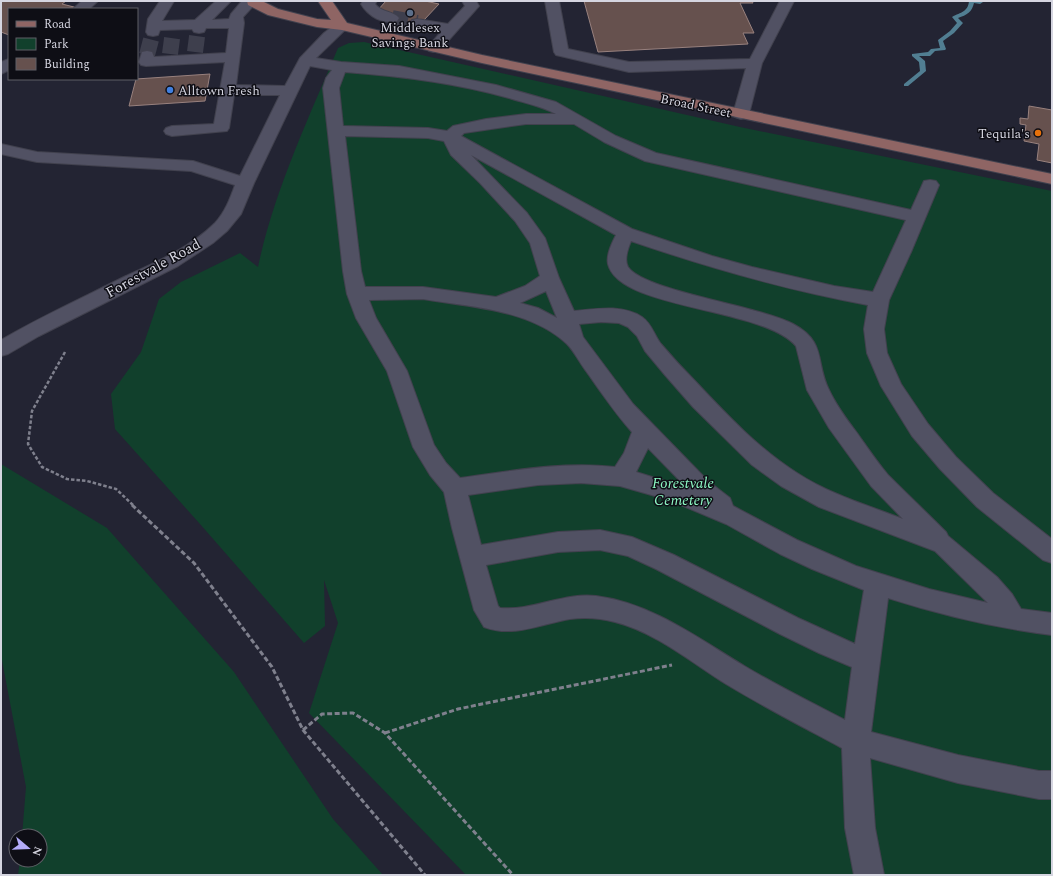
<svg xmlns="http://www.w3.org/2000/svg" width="1053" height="876" font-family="Spectral,serif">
	<rect width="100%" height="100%" fill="#232433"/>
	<g fill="#11402c">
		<path d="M364,42L740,127L1052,191V875H466L309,713L338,623L324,580L325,626L304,643L200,524L115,429L111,394L141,352L159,299L181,282L240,253L258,267C274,191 308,120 338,48L349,43Z"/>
		<polygon points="1,464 107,528 234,672 333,819 383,875 18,875 20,860 40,860 40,836 22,836 26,787 1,655"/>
	</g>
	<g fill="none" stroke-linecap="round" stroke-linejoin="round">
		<path fill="#517e92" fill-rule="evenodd" d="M969,1L983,2L980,4L974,3C972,12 967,15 958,18L963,23L954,33L943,41L946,49L945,50L935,51L930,56H919L925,61L926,71L908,86H904V84L920,71L919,62L912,56V54L928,52L931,49L940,48L938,40L950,31L957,23L952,17C961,12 968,12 969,1Z"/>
	</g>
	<g fill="#66514e" stroke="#98817e">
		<polygon points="1,1 66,1 62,4 78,8 9,9 9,35 1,32"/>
		<polygon points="386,1 425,1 439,4 424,20 418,19 409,30 390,26 400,15 377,11"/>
		<polygon points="584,1 752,1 753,3 740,3 754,33 743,33 748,44 598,52"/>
		<polygon points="210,74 205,101 129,106 136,79"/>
		<polygon points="1029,106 1052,110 1052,163 1037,160 1039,144 1024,141 1026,125 1020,124 1020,118 1028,119"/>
	</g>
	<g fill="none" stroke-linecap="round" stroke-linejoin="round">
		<g stroke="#3e3f4d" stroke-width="16" stroke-dasharray="16 8" stroke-linecap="butt">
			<polyline points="392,18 417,23"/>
			<polyline points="195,52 198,29"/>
			<polyline points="170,54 173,31"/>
			<polyline points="147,55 153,32"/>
		</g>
		<g stroke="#41414e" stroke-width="2">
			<g id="minor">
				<polygon points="82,1 98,1 89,9 73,9"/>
				<path d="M160,1H174L162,21L195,20L216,1H231L212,20L229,19L231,14L242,1H255L254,5L243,17L244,23L236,85L285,86L300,58L324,33L337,23L342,22L347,23L349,26L316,58L341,62L399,66L496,85L556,102L616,136L656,153L911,210L924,181L930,180L936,181L939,185L911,252L889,300L884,329L887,353L901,384L928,424L956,457L993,493L1052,539V563L1043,560L977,507L940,469L912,436L881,386L867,353L864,329L868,305C786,290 710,268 631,241C628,248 624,260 628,267C644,291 760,306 793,324C827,342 815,362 829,390C836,405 847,420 857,433C867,447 877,462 888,475C907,494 927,513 946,532L948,536L997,577L1012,594L1021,609L1052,613V635C996,628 941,615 888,598L871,732L958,755L1039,771H1052V799H1039L958,783L870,758L875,828L884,875H854L845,828L842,748C803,727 764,707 726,684C691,662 655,632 615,622C600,618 585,617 570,619C541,624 513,638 484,627L474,610L452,528L444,492L430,475L413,447L387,371L356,318L347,294L343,271L323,88L326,78L332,70L310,66L254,183L241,214L227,231L213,243L178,266L39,336L8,354L1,356V340C42,316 84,297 126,276C157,262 191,247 215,223C225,212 230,199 235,185L191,171L37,162L1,154V144L37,152L193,161L240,176L280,95H234L229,128L227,131L172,136L166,134L164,131L166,128L172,126L214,124L225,62L146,66L141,65L139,62L142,52L147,51L152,52L154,57L226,53L229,28H206L204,32L199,33L194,32L192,29L160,30L158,35L153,36L148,35L146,32L148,19ZM345,72C401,76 456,83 509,98C525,103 541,106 556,114H526L486,119L453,126L447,131L428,128L343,126L339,88ZM526,124H574L604,142L645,161L906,220L873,292L834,286L752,267L712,256L632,229L461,136L464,133ZM345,136L428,138L444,141L451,155L480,183L515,221L530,243L540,276L525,286L496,297L423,287H365L361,271ZM471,155L616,235C612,243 606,255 608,264C619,310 763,307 796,346L807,390L829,428L871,486L903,519C867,505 829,494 797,473C760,450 726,414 696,382C684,370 672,357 661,344C654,335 652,324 642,317C622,304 596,309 574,311L559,278L545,238L527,213ZM546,291L557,318L538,308L520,303ZM423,299C470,307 530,309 567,344C574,351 580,363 586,371C601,392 615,413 632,432L624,453L615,467C563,461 511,471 460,478L446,463L434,445L407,371L376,318L369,300ZM601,322L619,323L628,327L637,336L645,351L665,375L693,407L752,465L781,486L819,507L935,551L988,603L929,589L856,566L797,540L733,506L730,498L708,481L633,404L583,337L579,324ZM648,448L687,488L636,472ZM581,483L620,486L669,500L726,524L780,554L812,569L864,590L855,644L798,618L674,555L632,537L600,530L558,532L481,545L468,495L538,485ZM600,550L628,556L656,569L780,634L819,653L852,667L845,720C812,703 778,686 746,667C699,639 652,603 596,596C564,592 533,611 500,608L498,606L486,565L558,552Z"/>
				<path d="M363,1H377L375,4C382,13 394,11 399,18L397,21C383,25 368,16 361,4Z"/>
				<polygon points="462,1 476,1 479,6 439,51 434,52 429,51 427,48 441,32 412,26 410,23 412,20 417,19 448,24 465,6"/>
				<polygon points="545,1 559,1 568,49 629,62 750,59 780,1 794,1 762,63 749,114 747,117 741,119 735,117 733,114 746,68 629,72 556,55 554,52"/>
				<polygon points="9,59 9,70 1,74 1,62"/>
			</g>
		</g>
		<g stroke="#41414e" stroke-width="2">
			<polygon id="major" points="247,1 262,1 278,9 317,19 331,20 318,1 332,1 347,23 482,55 1052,174 1052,184 482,63 342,30 317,27 268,15 248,5"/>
		</g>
		<polyline stroke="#7f808d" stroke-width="2.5" stroke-dasharray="3.5 2" stroke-linecap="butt" points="65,352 32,411 28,444 42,467 67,479 87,481 116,489 134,506"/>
		<g stroke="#7f808d" stroke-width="3" stroke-dasharray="5 2.5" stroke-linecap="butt">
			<polyline points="132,505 194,563 272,667 303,730 425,875"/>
			<polyline points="303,730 322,714 353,713 385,733 513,875"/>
			<polyline points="385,733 458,709 672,665"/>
		</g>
		<use href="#minor" fill="#515163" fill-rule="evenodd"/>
		<use href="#major" fill="#8f6564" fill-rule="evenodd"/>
	</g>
	<circle fill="#5c6f8a" stroke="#0e0e15" stroke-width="1.5" cx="410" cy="13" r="4"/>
	<circle fill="#3f7fe0" stroke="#0e0e15" stroke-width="1.5" cx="170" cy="90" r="4"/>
	<circle fill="#e8710a" stroke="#0e0e15" stroke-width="1.5" cx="1038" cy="133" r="4"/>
	<g text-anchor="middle" stroke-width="3" stroke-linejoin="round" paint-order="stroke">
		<g font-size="13" fill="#d5d5e0" stroke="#0e0e15">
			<text x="410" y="32">Middlesex<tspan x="410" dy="15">Savings Bank</tspan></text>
			<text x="178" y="95" text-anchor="start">Alltown Fresh</text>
			<text x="1030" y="138" text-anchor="end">Tequila's</text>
		</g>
		<g font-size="13" fill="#d5d5e0" stroke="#0e0e15">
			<text transform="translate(696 105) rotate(12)" y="5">Broad Street</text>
		</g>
		<g font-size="15" fill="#d5d5e0" stroke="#0e0e15">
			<text transform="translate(153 268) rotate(-29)" y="5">Forestvale Road</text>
		</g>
		<g font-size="15" font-style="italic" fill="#8df7c4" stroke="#0e0e15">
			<text x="683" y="488">Forestvale<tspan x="683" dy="17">Cemetery</tspan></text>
		</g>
	</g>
	<rect width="1053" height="876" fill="none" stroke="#d5d5e0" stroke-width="4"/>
	<rect x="8" y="8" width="130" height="72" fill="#0e0e15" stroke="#5e5e66"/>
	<rect x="16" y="21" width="20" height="6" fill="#8f6564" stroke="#5e5e66"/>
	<text x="44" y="28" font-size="12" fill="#d5d5e0">Road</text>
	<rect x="16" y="38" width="20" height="12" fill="#11402c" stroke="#5e5e66"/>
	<text x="44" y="48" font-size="12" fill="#d5d5e0">Park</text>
	<rect x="16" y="58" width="20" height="12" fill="#66514e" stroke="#5e5e66"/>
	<text x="44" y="68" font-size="12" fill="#d5d5e0">Building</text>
	<g transform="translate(28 848) rotate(109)"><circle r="19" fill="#0e0e15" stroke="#5e5e66"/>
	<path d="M0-3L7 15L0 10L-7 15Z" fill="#b4acf9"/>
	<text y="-6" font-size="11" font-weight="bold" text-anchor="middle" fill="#d5d5e0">N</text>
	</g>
</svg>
